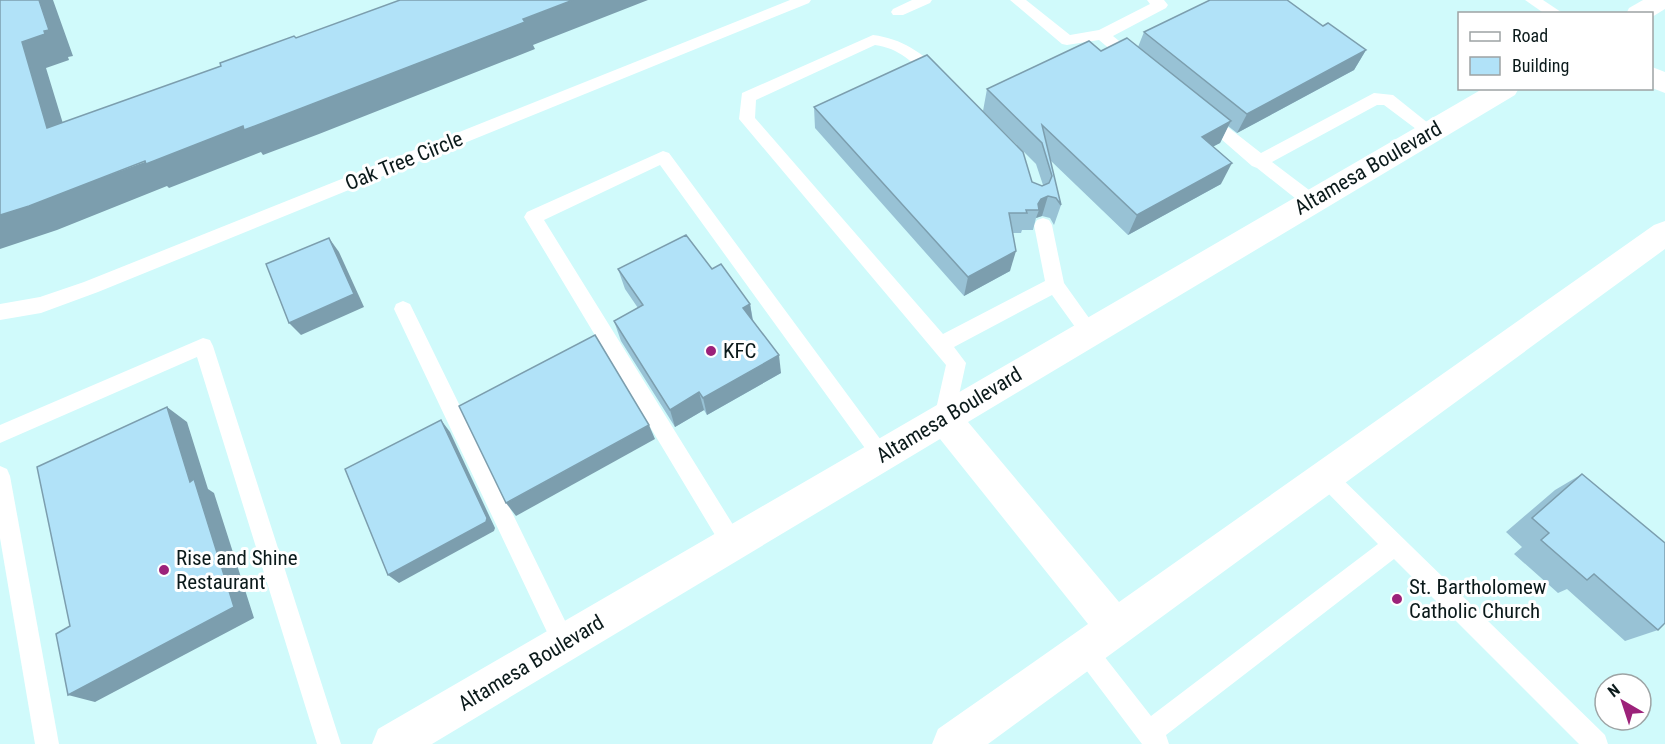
<svg xmlns="http://www.w3.org/2000/svg" width="1665" height="744" font-family="'Roboto Condensed',sans-serif">
	<rect width="100%" height="100%" fill="#d0fafb"/>
	<g fill="none" stroke-linecap="round" stroke-linejoin="round">
		<g fill="#fff" fill-rule="evenodd">
			<polygon points="790,0 811,0 809,3 98,292 41,313 0,320 0,304 40,297 84,282"/>
			<polygon points="912,0 932,0 930,3 903,15 893,15 891,12 893,9"/>
			<polygon points="1010,0 1026,0 1070,35 1099,30 1150,4 1147,0 1164,0 1168,5 1166,8 1113,36 1140,58 1143,62 1140,66 1130,66 1099,40 1067,45 1062,44"/>
			<polygon points="1525,0 1543,0 1564,14 1545,14"/>
			<path d="M873,35C903,39 920,52 942,72L944,76L942,80H930C914,63 899,48 875,45L756,100L755,118L943,334L1045,281L1034,225L1037,220L1043,218L1049,220L1052,225L1064,283L1099,332L1097,338L1090,340L1083,338L1052,295L954,347L966,363L954,418L951,424L944,427L937,424L934,418L946,365L739,119L742,93Z"/>
			<polygon points="1374,93 1393,95 1438,131 1436,135 1424,135 1384,105 1377,105 1272,162 1317,196 1320,201 1317,206 1311,208 1305,206 1257,168 1252,166 1197,118 1199,114 1211,114 1261,153"/>
			<polygon points="663,151 669,153 892,455 889,462 882,464 875,462 660,165 544,220 740,536 743,543 740,550 732,553 724,550 524,217 527,212"/>
			<polygon points="403,301 410,304 572,635 576,643 572,651 564,655 556,651 394,309 396,304"/>
			<polygon points="203,338 210,340 213,346 341,744 317,744 197,357 0,443 0,425"/>
			<polygon points="0,466 7,469 10,476 59,744 35,744 0,538"/>
			<polygon points="1326,467 1333,470 1605,735 1608,744 1579,744 1394,559 1166,735 1169,744 1142,744 1077,658 1073,650 1077,642 1085,638 1093,642 1151,716 1378,544 1319,484 1316,477 1319,470"/>
		</g>
		<g fill="#fff" fill-rule="evenodd">
			<polygon points="1643,0 1665,0 1665,9 1652,17 1652,14 1626,14 1629,8"/>
			<polygon points="1652,67 1665,72 1665,93 1652,88"/>
			<polygon points="1484,88 1519,88 1515,95 968,422 1119,602 1654,225 1665,221 1665,249 988,744 932,744 938,729 1088,624 940,439 432,744 372,744 378,729"/>
		</g>
	</g>
	<g fill="#98c2d5">
		<polygon points="1323,26 1366,50 1354,70 1237,133 1228,126 1220,143 1213,146 1221,184 1128,235 1050,160 1061,205 1054,225 1050,218 1042,216 1036,218 1033,230 1022,230 1021,233 1012,233 1010,271 964,296 815,128 814,107 1042,186 1043,185 1036,164 983,111 987,89 1101,51 1138,47 1144,32"/>
		<polygon points="618,269 712,269 750,304 753,320 781,373 707,415 704,410 675,427 621,341 614,321 638,308 625,289"/>
		<polygon points="1582,474 1658,630 1625,641 1567,589 1558,593 1514,554 1522,547 1506,532 1555,490"/>
	</g>
	<g fill="#7c9eae">
		<polygon points="39,0 53,0 73,56 68,57 69,60 46,68 72,153 47,128 22,42"/>
		<polygon points="573,0 648,0 533,45 535,49 319,134 263,155 261,152 169,188 167,186 57,230 0,249 0,215 243,126"/>
		<polygon points="1366,50 1354,70 1237,133 1247,114"/>
		<polygon points="1231,121 1220,143 1192,158 1202,137"/>
		<polygon points="1232,163 1221,184 1128,235 1137,215"/>
		<polygon points="1048,196 1042,216 1036,218 1039,210 1038,204 1041,199"/>
		<polygon points="329,238 339,252 364,307 301,335 289,323"/>
		<polygon points="1016,251 1010,271 964,296 968,277"/>
		<polygon points="750,304 753,323 743,308"/>
		<polygon points="779,355 781,373 707,415 703,398"/>
		<polygon points="699,392 704,410 675,427 670,410"/>
		<polygon points="167,407 187,422 208,489 214,493 254,618 95,702 68,695 190,482"/>
		<polygon points="441,420 450,432 495,528 494,531 399,583 388,575"/>
		<polygon points="649,425 655,439 516,516 506,503"/>
	</g>
	<g fill="#b1e2f8" stroke="#7c9eae" stroke-width="1.5">
		<polygon points="0,0 39,0 49,30 44,31 45,34 22,42 47,128 221,66 220,63 294,36 296,38 400,0 573,0 523,19 525,22 302,108 244,130 243,126 146,164 145,161 29,206 0,215"/>
		<polygon points="1210,0 1287,0 1323,26 1328,23 1366,50 1247,114 1144,32"/>
		<polygon points="1127,38 1231,121 1202,137 1232,163 1137,215 1042,125 1061,205 1056,198 1048,196 1041,199 1038,204 1039,210 1026,210 1027,213 1009,213 1016,251 968,277 814,107 927,55 1023,152 1032,182 1042,186 1049,183 1052,176 1042,143 987,89 1089,41 1101,51"/>
		<polygon points="686,235 712,269 721,264 750,304 743,308 779,355 703,398 699,392 670,410 614,321 643,305 618,269"/>
		<polygon points="329,238 354,294 289,323 266,264"/>
		<polygon points="595,335 649,425 506,503 459,406"/>
		<polygon points="167,407 190,482 194,479 234,607 68,695 56,634 70,626 37,467"/>
		<polygon points="441,420 487,518 486,522 388,575 345,469"/>
		<polygon points="1582,474 1665,543 1665,623 1658,630 1594,574 1587,580 1541,540 1549,533 1532,518"/>
	</g>
	<g fill="#9c227a" stroke="#fff" stroke-width="2">
		<circle cx="711" cy="351" r="6"/>
		<circle cx="164" cy="570" r="6"/>
		<circle cx="1397" cy="599" r="6"/>
	</g>
	<g text-anchor="middle" stroke-width="6" stroke-linejoin="round" paint-order="stroke">
		<g font-size="21" fill="#0b1a1b" stroke="#fff">
			<text transform="translate(404 161) rotate(-22)" y="7">Oak Tree Circle</text>
			<text transform="translate(1368 168) rotate(-30)" y="7">Altamesa Boulevard</text>
			<text transform="translate(949 415) rotate(-31)" y="7">Altamesa Boulevard</text>
			<text transform="translate(531 663) rotate(-31)" y="7">Altamesa Boulevard</text>
		</g>
		<g font-size="21" fill="#0b1a1b" stroke="#fff" text-anchor="start">
			<text x="723" y="358">KFC</text>
			<text x="176" y="565">Rise and Shine<tspan x="176" dy="24">Restaurant</tspan></text>
			<text x="1409" y="594">St. Bartholomew<tspan x="1409" dy="24">Catholic Church</tspan></text>
		</g>
	</g>
	<rect x="1458" y="12" width="195" height="78" fill="#ffffff" stroke="#9da3a4" stroke-width="1.5"/>
	<rect x="1470" y="32" width="30" height="9" fill="#ffffff" stroke="#9da3a4" stroke-width="1.5"/>
	<text x="1512" y="42" font-size="18" fill="#0b1a1b">Road</text>
	<rect x="1470" y="57" width="30" height="18" fill="#b1e2f8" stroke="#9da3a4" stroke-width="1.5"/>
	<text x="1512" y="72" font-size="18" fill="#0b1a1b">Building</text>
	<g transform="translate(1623 702) rotate(321)"><circle r="28" fill="#ffffff" stroke="#9da3a4" stroke-width="1.5"/>
	<path d="M0-4.5L10 22L0 15L-10 22Z" fill="#9c227a"/>
	<text y="-9" font-size="16" font-weight="bold" text-anchor="middle" fill="#0b1a1b">N</text>
	</g>
</svg>
